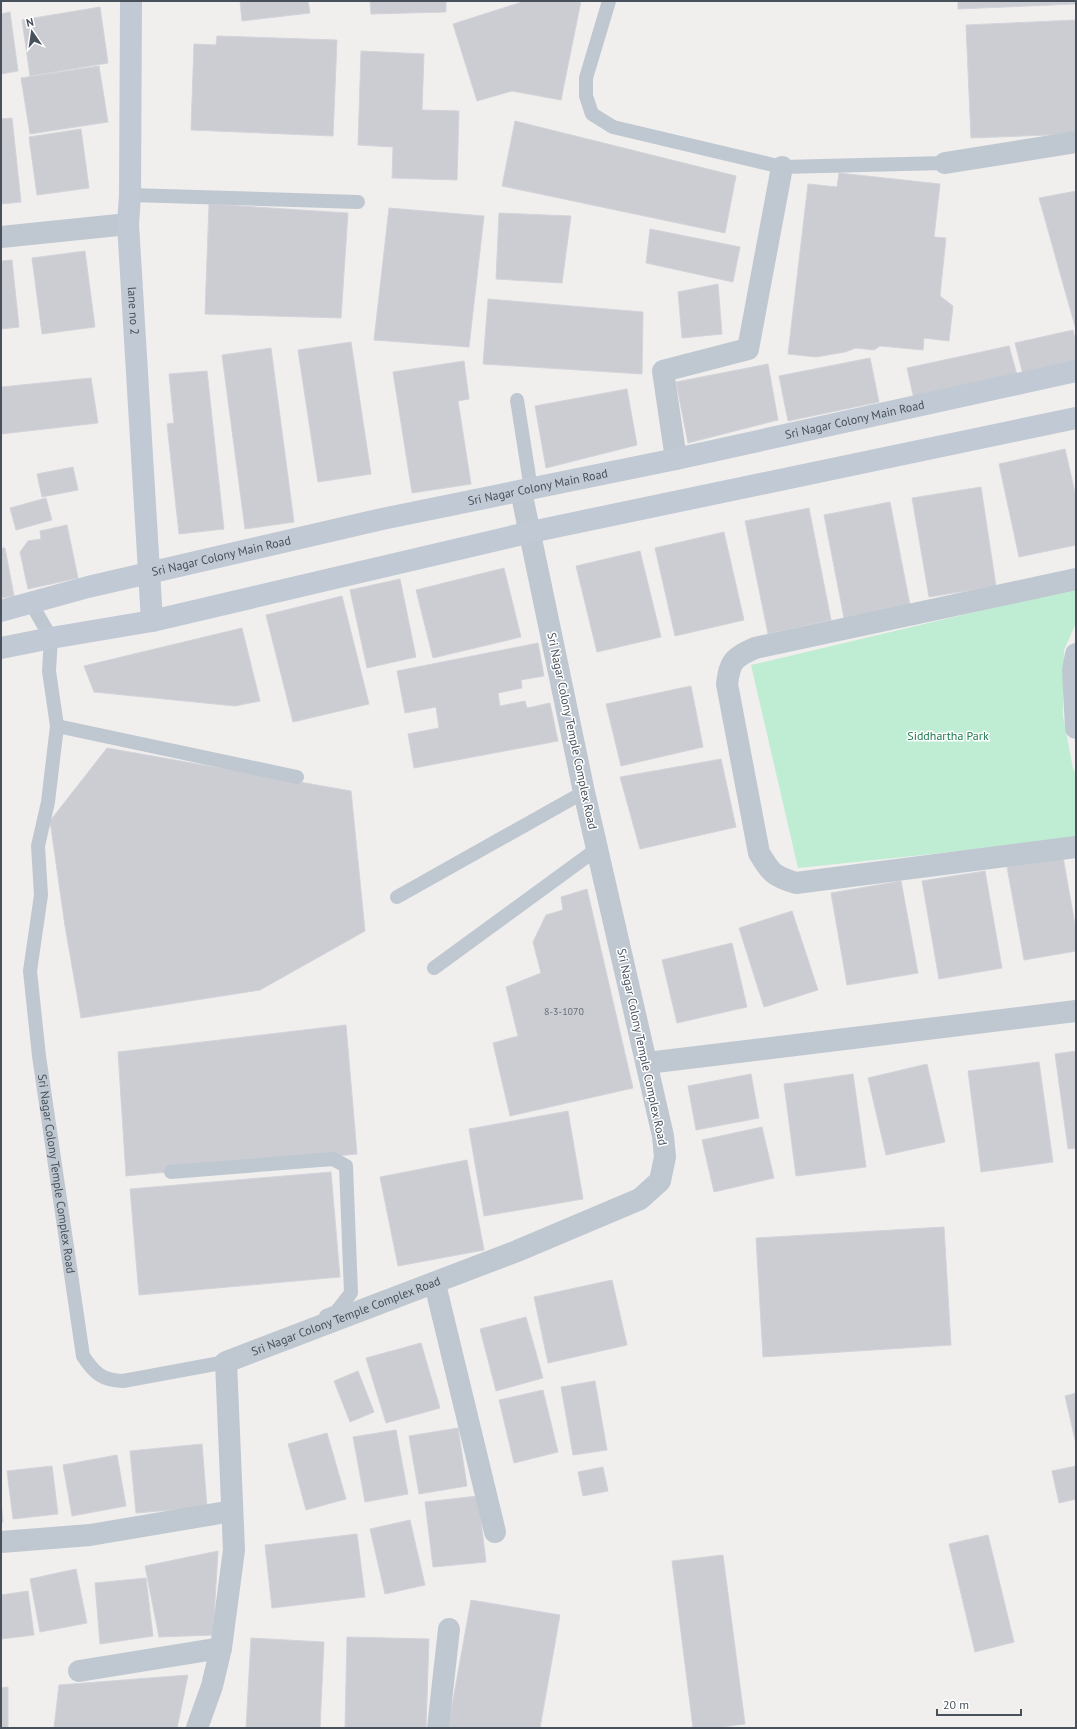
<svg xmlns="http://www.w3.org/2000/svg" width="1077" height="1729" font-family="'PT Sans',sans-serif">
	<rect width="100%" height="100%" fill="#f1eeee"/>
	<polygon fill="#bfedd3" points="1076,588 1076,623 1064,650 1063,716 1073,768 1076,774 1076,839 798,868 751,665"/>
	<g fill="#cbcdd3" stroke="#d3d4da">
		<polygon points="240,1 308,1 310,13 242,21"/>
		<polygon points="370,1 446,1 446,12 371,14"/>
		<polygon points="525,1 581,1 561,100 512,91 477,101 453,24"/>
		<polygon points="958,1 1076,1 1076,4 958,9"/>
		<polygon points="100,7 108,63 30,76 22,20"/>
		<polygon points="10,12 18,71 1,74 1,14"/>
		<polygon points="1076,20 1076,134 971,138 966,25"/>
		<polygon points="217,36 337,40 333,136 191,130 194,44 216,45"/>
		<polygon points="361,51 424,54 422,110 459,111 457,180 392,178 393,147 358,145"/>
		<polygon points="99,66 108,122 30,134 21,78"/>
		<polygon points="12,118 21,202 1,204 1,119"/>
		<polygon points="515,121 736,176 725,233 502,186"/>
		<polygon points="81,129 89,188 37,195 29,137"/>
		<polygon points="839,173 940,184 934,237 946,238 940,296 953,306 949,341 924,338 923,350 880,346 874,350 856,348 845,352 816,357 788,354 808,184 837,187"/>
		<polygon points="1076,191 1076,330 1039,198"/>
		<polygon points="209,204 348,213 341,318 205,314"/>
		<polygon points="389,208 484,216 469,347 374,340"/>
		<polygon points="499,213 571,216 562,283 496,279"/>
		<polygon points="650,229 740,247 733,282 646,263"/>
		<polygon points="85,251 95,327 42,334 32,258"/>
		<polygon points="12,260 19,327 1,329 1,261"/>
		<polygon points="718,284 722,334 682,338 678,292"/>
		<polygon points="488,299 643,312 642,374 483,364"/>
		<polygon points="1073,330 1076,343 1076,363 1023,375 1015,343"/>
		<polygon points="351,342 371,474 318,482 298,350"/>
		<polygon points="1009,346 1017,375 914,399 907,368"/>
		<polygon points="271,348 294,522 245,529 222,355"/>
		<polygon points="870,358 879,402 788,421 779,376"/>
		<polygon points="464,361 469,399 458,401 471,484 412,493 393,372"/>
		<polygon points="768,364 778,420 688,443 676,382"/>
		<polygon points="207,371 224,529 179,534 167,424 174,423 169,374"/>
		<polygon points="91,378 98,423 1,434 1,387"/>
		<polygon points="627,389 637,445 546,468 535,406"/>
		<polygon points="1065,449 1076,497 1076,545 1019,557 999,464"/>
		<polygon points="73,467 78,490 42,497 37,474"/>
		<polygon points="981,487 996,586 929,597 912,498"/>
		<polygon points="46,498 52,520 16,530 10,508"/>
		<polygon points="890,502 911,610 845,623 824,515"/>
		<polygon points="809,508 831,620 768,634 745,521"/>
		<polygon points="67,525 78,578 28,589 20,552 28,541 41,539 40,531"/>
		<polygon points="724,532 744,620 675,636 655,548"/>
		<polygon points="1,548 5,548 14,596 1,598"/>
		<polygon points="640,551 661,637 597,652 576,566"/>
		<polygon points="504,568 521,637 433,658 416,590"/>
		<polygon points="400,579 416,657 367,668 350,590"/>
		<polygon points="342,596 369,704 293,722 266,615"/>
		<polygon points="242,628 260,701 235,706 94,692 84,666"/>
		<polygon points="538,643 544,676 521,680 522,688 498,693 500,706 525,701 527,708 550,703 558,741 414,768 408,734 439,728 436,707 405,713 397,671"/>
		<polygon points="691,686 703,747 621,766 606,704"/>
		<polygon points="107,748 351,791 365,931 260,990 81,1018 65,926 50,821"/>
		<polygon points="721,759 736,827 640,849 620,777"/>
		<polygon points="1063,857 1076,930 1076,951 1024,960 1007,867"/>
		<polygon points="985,871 1002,968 939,979 922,881"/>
		<polygon points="901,881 918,973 847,985 831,893"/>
		<polygon points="587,889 633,1088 510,1116 493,1043 518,1036 506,987 541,973 533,942 546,915 563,910 561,897"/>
		<polygon points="792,911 818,990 764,1007 739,928"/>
		<polygon points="732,943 747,1007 677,1023 662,960"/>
		<polygon points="346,1025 357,1154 126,1176 118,1052"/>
		<polygon points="1076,1051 1076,1148 1068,1149 1055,1054"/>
		<polygon points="1039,1062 1053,1162 981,1172 968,1071"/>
		<polygon points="927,1064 945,1142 886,1155 868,1078"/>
		<polygon points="751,1074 759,1118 696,1130 688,1086"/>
		<polygon points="853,1074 866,1167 796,1176 784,1084"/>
		<polygon points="568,1111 583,1199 484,1216 469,1129"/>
		<polygon points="762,1127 774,1178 714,1192 702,1140"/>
		<polygon points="467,1160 484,1250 398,1266 380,1177"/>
		<polygon points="331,1172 340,1277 139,1295 130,1189"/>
		<polygon points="944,1227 951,1345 763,1357 756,1238"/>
		<polygon points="612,1280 627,1345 548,1363 534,1297"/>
		<polygon points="526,1317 543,1378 496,1391 480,1329"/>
		<polygon points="421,1343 440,1408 386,1423 366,1358"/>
		<polygon points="358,1371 374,1412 350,1422 334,1381"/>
		<polygon points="595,1381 607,1450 573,1455 561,1387"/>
		<polygon points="543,1390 558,1452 514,1463 499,1400"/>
		<polygon points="1076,1393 1076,1444 1065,1396"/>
		<polygon points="458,1428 467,1486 419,1494 409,1436"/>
		<polygon points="396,1430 408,1494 365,1502 353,1437"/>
		<polygon points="327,1433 346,1499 306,1510 288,1444"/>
		<polygon points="202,1444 207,1507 136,1513 130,1451"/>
		<polygon points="117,1455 126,1506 72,1516 63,1465"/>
		<polygon points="52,1466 58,1514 13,1519 7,1471"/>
		<polygon points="1076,1466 1076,1499 1059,1503 1052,1471"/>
		<polygon points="603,1467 608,1491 583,1496 578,1472"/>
		<polygon points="478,1496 486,1562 433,1567 425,1502"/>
		<polygon points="1,1500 3,1522 1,1522"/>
		<polygon points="410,1520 425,1585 385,1594 370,1529"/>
		<polygon points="357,1534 365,1597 272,1608 265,1545"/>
		<polygon points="988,1535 1014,1642 975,1652 949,1544"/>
		<polygon points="218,1551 213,1635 159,1637 145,1566"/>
		<polygon points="723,1555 745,1724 714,1728 693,1728 672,1561"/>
		<polygon points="76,1569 87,1623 40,1632 30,1579"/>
		<polygon points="146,1578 153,1636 100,1644 95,1583"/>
		<polygon points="28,1591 34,1635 1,1639 1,1595"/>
		<polygon points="471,1600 560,1615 540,1728 448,1728"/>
		<polygon points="347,1637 429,1639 426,1728 345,1728"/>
		<polygon points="251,1638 324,1642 320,1728 246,1728"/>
		<polygon points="188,1675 177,1728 54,1728 59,1685"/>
		<polygon points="8,1687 8,1728 1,1728 1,1688"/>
	</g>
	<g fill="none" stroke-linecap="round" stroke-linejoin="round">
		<g stroke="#bfc8d0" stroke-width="14">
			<polyline points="609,1 586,78 586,96 592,114 613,127 782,167 945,163"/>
			<polyline points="130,195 358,202"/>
			<polyline points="517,400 531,489"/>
			<path id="s1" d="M31,603L51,638L49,671L57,726L48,802L38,846L41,895L30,971L39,1056L83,1356C95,1374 102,1380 123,1381L226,1362"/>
			<polyline points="57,726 297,777"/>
			<polyline points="397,897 584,792"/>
			<polyline points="434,968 597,849"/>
			<polyline points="171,1172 333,1159 346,1166 351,1293 336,1312 326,1316"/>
		</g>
		<g stroke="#bfc8d0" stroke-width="22">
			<polyline points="945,163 1076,142"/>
			<polyline points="1,237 128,224"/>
			<polyline points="676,459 663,371 748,349 782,167"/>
			<path d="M1076,579L755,648C733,658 730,661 727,684L759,853C771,873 773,876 796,883L1076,847"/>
			<polyline points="1076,654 1073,670 1076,728"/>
			<polyline points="647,1063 1076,1011"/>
			<polyline points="435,1284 495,1532"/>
			<polyline points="1,1542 90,1535 232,1511"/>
			<polyline points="79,1671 221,1648"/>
			<path id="s2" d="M197,1728L212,1686L221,1648L234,1550L226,1362L517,1251L640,1199L660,1181L665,1157L663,1136L584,792L521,491"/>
			<polyline points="438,1728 449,1629"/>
		</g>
		<g stroke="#c0c9d4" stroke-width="22">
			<path id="s3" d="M131,1L130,195L128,224L152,621"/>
			<path id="s4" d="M1,611L88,587L382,519L676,459L1076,371"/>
			<polyline points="1,648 51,638 152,621 531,532 1076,418"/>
		</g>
	</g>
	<g text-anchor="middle" stroke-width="3" stroke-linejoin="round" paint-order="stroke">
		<g font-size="10" fill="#686f79">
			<text x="564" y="1015">8-3-1070</text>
		</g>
		<g font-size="12" fill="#47505b" stroke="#fff">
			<text dy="4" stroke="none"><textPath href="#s3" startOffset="310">lane no 2</textPath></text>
			<text dy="4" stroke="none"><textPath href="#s4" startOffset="875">Sri Nagar Colony Main Road</textPath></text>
			<text dy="4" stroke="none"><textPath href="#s4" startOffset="551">Sri Nagar Colony Main Road</textPath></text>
			<text dy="4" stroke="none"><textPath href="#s4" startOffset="227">Sri Nagar Colony Main Road</textPath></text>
			<text transform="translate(572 731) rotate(78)" y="4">Sri Nagar Colony Temple Complex Road</text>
			<text transform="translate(642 1047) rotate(78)" y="4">Sri Nagar Colony Temple Complex Road</text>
			<text dy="4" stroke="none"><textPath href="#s1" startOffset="581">Sri Nagar Colony Temple Complex Road</textPath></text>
			<text dy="4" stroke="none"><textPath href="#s2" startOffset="499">Sri Nagar Colony Temple Complex Road</textPath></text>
		</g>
		<g font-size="12" fill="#1b794f" stroke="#fff">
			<text x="948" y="740">Siddhartha Park</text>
		</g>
	</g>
	<rect width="1077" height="1729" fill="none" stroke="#47505b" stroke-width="4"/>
	<g transform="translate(32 32) rotate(347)" stroke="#ffffff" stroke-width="3" paint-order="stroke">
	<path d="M0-3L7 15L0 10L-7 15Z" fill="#47505b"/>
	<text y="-6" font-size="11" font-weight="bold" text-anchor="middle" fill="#47505b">N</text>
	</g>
	<path d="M937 1709v6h84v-6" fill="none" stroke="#47505b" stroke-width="2"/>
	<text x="943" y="1709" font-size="12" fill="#47505b" stroke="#ffffff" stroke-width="3" paint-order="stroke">20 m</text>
</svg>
